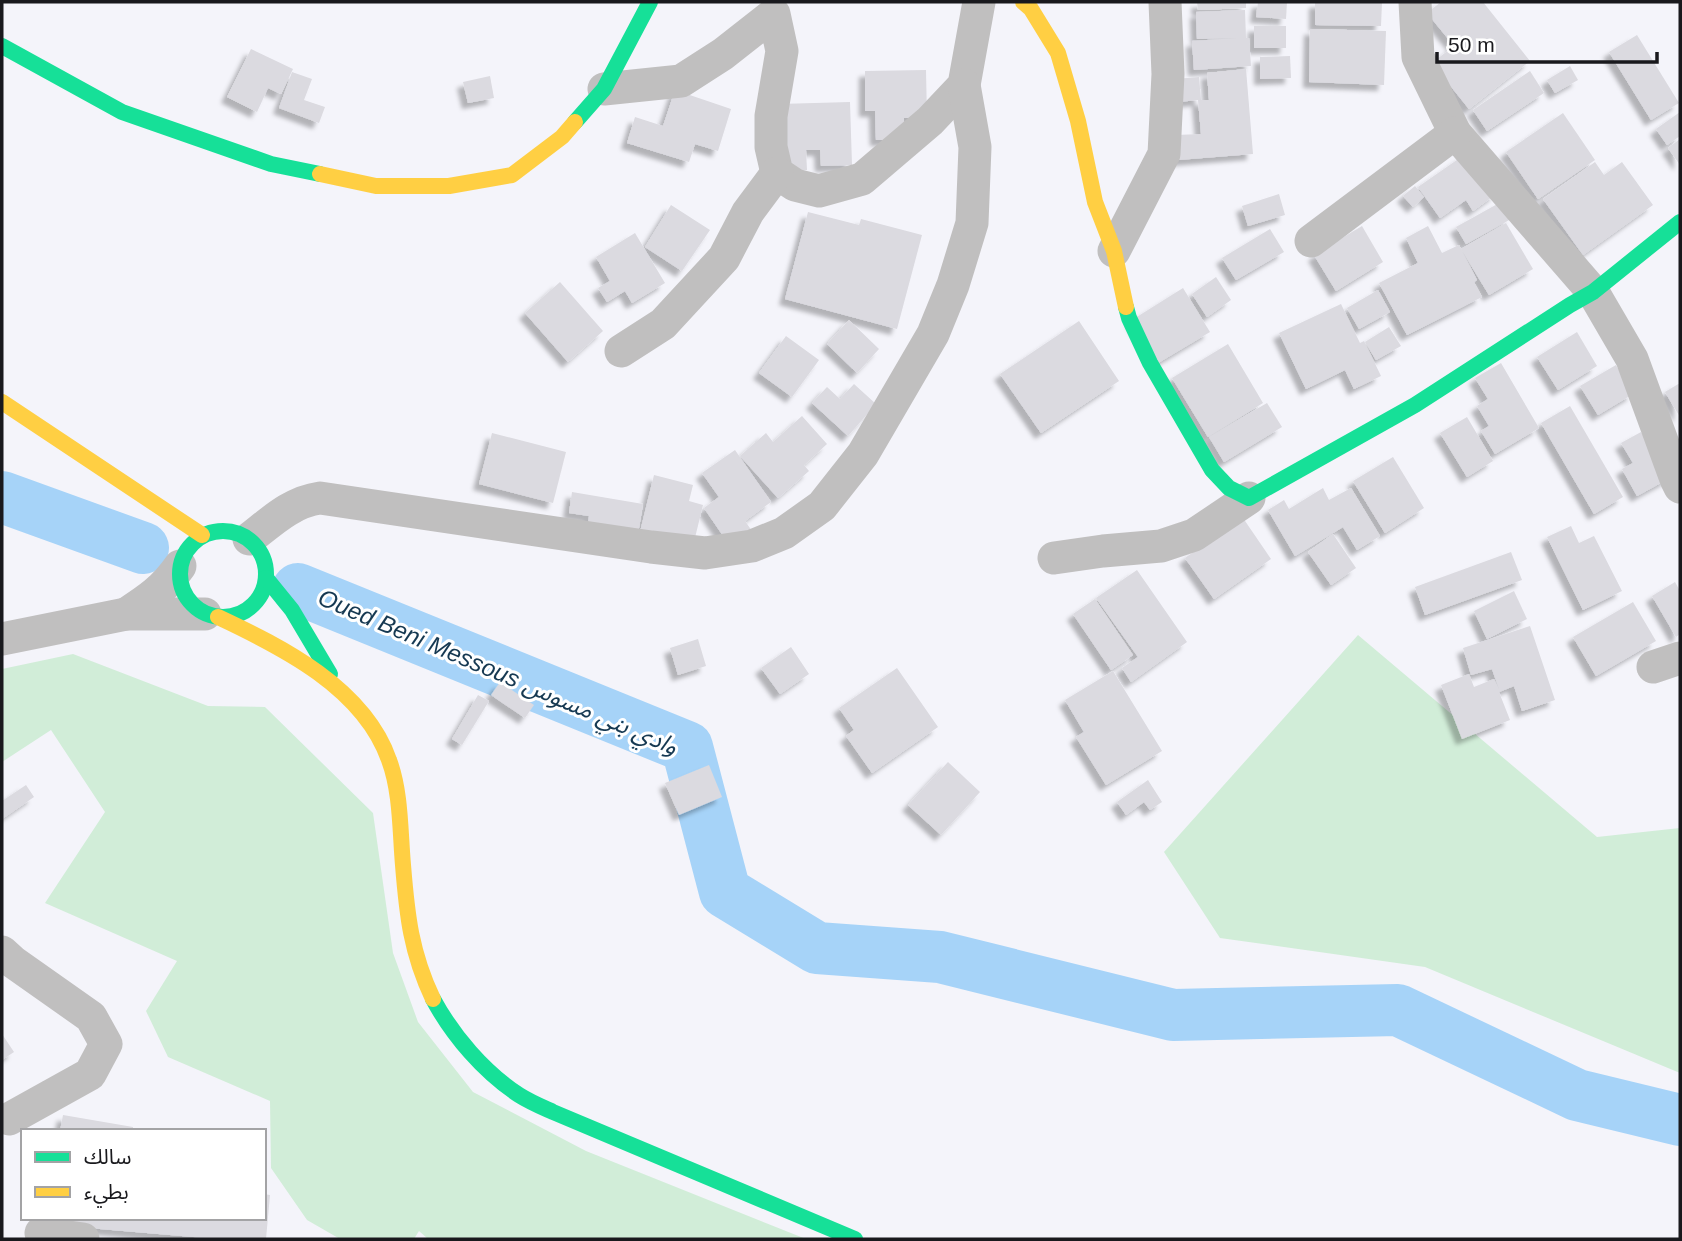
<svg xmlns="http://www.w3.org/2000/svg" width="1682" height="1241" font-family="Arial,'Noto Sans Arabic',sans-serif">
	<defs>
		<filter id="shadow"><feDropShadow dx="-6" dy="6" stdDeviation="2" flood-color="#0004"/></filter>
	</defs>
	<rect width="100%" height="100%" fill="#f4f4fa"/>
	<g fill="#d1edd8">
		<polygon points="1358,635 1597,837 1680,828 1680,1073 1425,967 1220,938 1164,852"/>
		<polygon points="73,654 208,706 265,707 373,813 393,953 418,1022 473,1092 586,1151 806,1239 428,1239 419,1231 414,1239 340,1239 307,1220 271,1168 270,1101 168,1057 146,1011 177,961 45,903 105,812 51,730 2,762 2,669"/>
	</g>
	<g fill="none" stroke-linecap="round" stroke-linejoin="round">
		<g stroke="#a6d3f8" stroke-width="52">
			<polyline points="2,497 143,548"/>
			<polyline points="298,589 687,747 725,892 817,948 940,957 1173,1015 1398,1010 1577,1095 1680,1120"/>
		</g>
	</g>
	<g fill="#dbdae0" filter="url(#shadow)">
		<polygon points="1197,2 1246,2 1246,8 1198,10"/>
		<polygon points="1258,2 1287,2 1286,19 1256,17"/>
		<polygon points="1315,2 1382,2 1381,26 1315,25"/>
		<polygon points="1441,2 1483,2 1530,61 1469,109 1432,63 1454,46 1427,13"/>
		<polygon points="1245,10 1246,38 1249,38 1251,66 1194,70 1192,41 1237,38 1197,39 1196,12"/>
		<rect x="1254" y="26" width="32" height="22"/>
		<polygon points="1310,29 1386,31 1384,85 1309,82"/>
		<polygon points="1637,35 1679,103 1651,120 1609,52"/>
		<polygon points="251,49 293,69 281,94 268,88 257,112 227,97"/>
		<polygon points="1290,56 1291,78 1260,79 1260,57"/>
		<polygon points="1570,66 1578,80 1555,93 1547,80"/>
		<polygon points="1246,69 1253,154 1178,160 1176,135 1201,134 1198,100 1178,102 1175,79 1199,77 1201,100 1209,100 1207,73"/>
		<polygon points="926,70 927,118 904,118 904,140 876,140 875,111 865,111 865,71"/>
		<polygon points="1530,71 1544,93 1487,131 1473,110"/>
		<polygon points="292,72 312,79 304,100 325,107 319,123 279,108"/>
		<polygon points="490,76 494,98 468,103 463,82"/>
		<polygon points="675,90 731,109 718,151 695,144 689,162 627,143 635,117 663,126"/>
		<polygon points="850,102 852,165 821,166 820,150 806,150 807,170 781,171 779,104"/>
		<polygon points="1680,112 1680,136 1667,145 1656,129"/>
		<polygon points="1563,113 1595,160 1538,199 1506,152"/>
		<polygon points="1680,139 1680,165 1668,148"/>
		<polygon points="1467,153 1496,194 1473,211 1466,200 1440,218 1418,187"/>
		<polygon points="1595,162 1604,175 1622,162 1653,205 1583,255 1543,199"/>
		<polygon points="1415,186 1424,197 1413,207 1403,196"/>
		<polygon points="1279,194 1285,215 1248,226 1242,206"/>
		<polygon points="1501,202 1511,219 1466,244 1456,227"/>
		<polygon points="671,205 710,230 682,271 645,247"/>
		<polygon points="808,212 859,225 861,219 922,235 897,329 785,299"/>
		<polygon points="1506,223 1533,269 1489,295 1461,249"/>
		<polygon points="1362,226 1383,262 1336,291 1314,255"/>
		<polygon points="1428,226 1442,253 1459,245 1477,280 1474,282 1482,297 1407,335 1379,283 1418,263 1406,238"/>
		<polygon points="1270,229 1284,252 1236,280 1222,258"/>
		<polygon points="635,233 665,283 632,303 625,291 607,302 598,288 610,281 596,257"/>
		<polygon points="1216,277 1231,300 1207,317 1192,294"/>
		<polygon points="560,282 603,331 568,362 525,313"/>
		<polygon points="1183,288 1210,332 1158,363 1132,320"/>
		<polygon points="1378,290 1390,312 1359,329 1347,308"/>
		<polygon points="1341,304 1360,343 1364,341 1381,376 1354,389 1345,370 1306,389 1279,333"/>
		<polygon points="849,320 879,349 857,373 827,344"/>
		<polygon points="1079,321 1119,381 1041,433 1000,374"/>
		<polygon points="1389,327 1401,346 1376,360 1365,342"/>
		<polygon points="1577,332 1597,366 1558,390 1537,357"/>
		<polygon points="786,336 819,360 792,397 759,373"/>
		<polygon points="1228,344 1263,403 1208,437 1172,378"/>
		<polygon points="1501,363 1539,428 1495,454 1481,431 1489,426 1477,406 1488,399 1475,378"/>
		<polygon points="1616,365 1633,394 1598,415 1580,386"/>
		<polygon points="1680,383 1680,417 1665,392"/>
		<polygon points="854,384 876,404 848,436 812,403 827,387 840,399"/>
		<polygon points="1267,403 1282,427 1224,462 1209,437"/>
		<polygon points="1570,406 1623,497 1594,514 1541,423"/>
		<polygon points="802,416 827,444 804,465 809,471 778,498 740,456 766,433 773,442"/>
		<polygon points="1467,417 1493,461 1467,477 1440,433"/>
		<polygon points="1641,432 1668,479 1637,496 1622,469 1633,463 1621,443"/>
		<polygon points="492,433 566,452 553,503 479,484"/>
		<polygon points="735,450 771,502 745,521 752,531 730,546 704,508 719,497 702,473"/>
		<polygon points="1393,457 1424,508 1385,533 1353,481"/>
		<polygon points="654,475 693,485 689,501 703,505 691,554 638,540"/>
		<polygon points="1323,488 1329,500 1351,488 1380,536 1357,550 1343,527 1295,556 1268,510 1284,500 1289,509"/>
		<polygon points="572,492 643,504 637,540 587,532 589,516 569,513"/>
		<polygon points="1243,518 1271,559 1214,599 1185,558"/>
		<polygon points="1571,526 1579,543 1594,536 1622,591 1583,610 1547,537"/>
		<polygon points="1333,534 1356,568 1331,585 1308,552"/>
		<polygon points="1511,552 1522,580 1425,615 1415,587"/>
		<polygon points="1137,570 1187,642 1131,682 1122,668 1138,657 1096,598"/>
		<polygon points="1675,582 1680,591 1680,634 1676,637 1652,596"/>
		<polygon points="1514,591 1527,619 1487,639 1474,611"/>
		<polygon points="1095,599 1133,655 1111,670 1073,614"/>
		<polygon points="1633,602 1656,641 1596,676 1573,637"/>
		<polygon points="1530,626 1555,700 1522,711 1514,686 1499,692 1510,720 1462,739 1441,685 1469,674 1474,687 1494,679 1499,689 1492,669 1471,675 1463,648"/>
		<polygon points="698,639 706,666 678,675 670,648"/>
		<polygon points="791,647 809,674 780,694 761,668"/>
		<polygon points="897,668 938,727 872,773 846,736 854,730 839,708"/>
		<polygon points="1113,671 1162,751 1106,785 1076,737 1084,732 1065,700"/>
		<polygon points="500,682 534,705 525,718 491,695"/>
		<polygon points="478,695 489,701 462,745 452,739"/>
		<polygon points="948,762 980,792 941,835 908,805"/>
		<polygon points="709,765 722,797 679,815 665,783"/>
		<polygon points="1148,780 1162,802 1150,810 1144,802 1126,815 1117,802"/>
		<polygon points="26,785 34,797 2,819 2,801"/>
		<polygon points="2,1034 14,1052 2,1060"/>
		<polygon points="63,1115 133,1127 133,1131 60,1131"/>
		<polygon points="264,1194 270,1195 266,1239 217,1239 53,1225 53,1218 264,1218"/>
	</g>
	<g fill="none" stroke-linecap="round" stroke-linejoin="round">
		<g stroke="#c0bfbf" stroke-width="33">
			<polyline points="1415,2 1418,57 1455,133 1593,292 1632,359 1676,479 1680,487"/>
			<polyline points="604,89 681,81 723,54 774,14 782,51 771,116 771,147 777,173 795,185 819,191 862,179 930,121 964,85 979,2"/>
			<polyline points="1311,241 1455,133"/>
			<polyline points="1114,251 1164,154 1168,74 1165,2"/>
			<polyline points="621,351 663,324 724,258 748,212 777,173"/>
			<path d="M249,539C271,522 291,502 320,498L651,547L705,553L752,546L784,533L822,506L863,454L933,334L953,285L972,223L975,147L964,85"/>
			<polyline points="1054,558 1103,551 1161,546 1194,535 1249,498"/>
			<path d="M126,614C149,599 164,589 180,566"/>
			<polyline points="2,639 126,614 205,614"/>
			<polyline points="1653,667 1680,658"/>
			<polyline points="2,952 13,962 91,1017 106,1044 90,1074 9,1119"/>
			<polyline points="41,1233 83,1239"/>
		</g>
		<g stroke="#16e098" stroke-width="16">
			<polyline points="2,46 122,112 271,164 320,174"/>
			<polyline points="575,122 604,89 650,2"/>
			<polyline points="1126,307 1129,318 1150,363 1212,470 1229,488 1249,498 1415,405 1570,305 1593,292 1680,222"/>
			<circle cx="223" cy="574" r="43"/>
			<polyline points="266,578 292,610 330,674"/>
			<path d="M433,999C453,1036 484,1072 519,1095C530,1102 542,1107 553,1112L855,1239"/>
		</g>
		<g stroke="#ffcf43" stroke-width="16">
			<polyline points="1023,2 1031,9 1058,53 1078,121 1095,202 1114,251 1126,307"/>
			<polyline points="320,174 376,186 449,186 512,175 562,137 575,122"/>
			<polyline points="2,402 202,535"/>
			<path d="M218,617C282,647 364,688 389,760C401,792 400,831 403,865C407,915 411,953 433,999"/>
		</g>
	</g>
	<g text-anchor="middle" stroke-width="6" stroke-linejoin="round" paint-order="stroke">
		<g font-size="24" font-style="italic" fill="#163952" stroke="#fff">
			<text transform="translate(498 672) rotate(23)" y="8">Oued Beni Messous وادي بني مسوس</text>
		</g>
	</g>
	<rect width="1682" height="1241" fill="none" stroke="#19191d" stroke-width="7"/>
	<rect x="21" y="1129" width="245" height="91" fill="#ffffff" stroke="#a3a3a5" stroke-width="2"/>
	<rect x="35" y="1152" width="35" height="10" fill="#16e098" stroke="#a3a3a5" stroke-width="2"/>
	<text x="84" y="1164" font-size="21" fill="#19191d">سالك</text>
	<rect x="35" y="1187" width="35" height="10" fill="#ffcf43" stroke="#a3a3a5" stroke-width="2"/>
	<text x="84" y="1199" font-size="21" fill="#19191d">بطيء</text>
	<path d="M1437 52v10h220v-10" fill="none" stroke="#19191d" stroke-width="3.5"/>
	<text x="1448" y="52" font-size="21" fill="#19191d" stroke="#ffffff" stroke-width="5" paint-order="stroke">50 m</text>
</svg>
